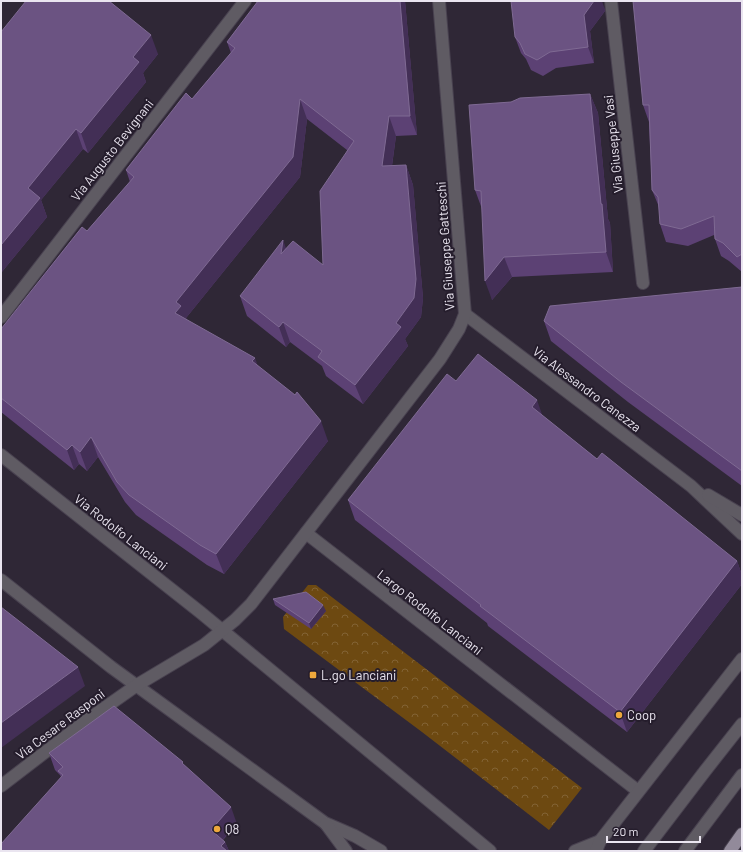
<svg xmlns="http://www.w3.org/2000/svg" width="743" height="852" font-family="Barlow,sans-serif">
	<defs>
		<pattern id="forest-crowns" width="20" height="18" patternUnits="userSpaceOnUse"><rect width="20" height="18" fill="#6d4911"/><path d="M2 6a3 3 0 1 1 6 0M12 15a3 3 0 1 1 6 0" fill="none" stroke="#826334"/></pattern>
	</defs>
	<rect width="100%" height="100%" fill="#2f2736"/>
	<polygon fill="url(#forest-crowns)" points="308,585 316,585 582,788 549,830 422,732 284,629 283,617"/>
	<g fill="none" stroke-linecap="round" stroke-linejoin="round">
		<g stroke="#494250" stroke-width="14">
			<g id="minor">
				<polyline points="611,1 643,283"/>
				<polyline points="465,314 691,486 742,534"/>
				<polyline points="1,317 245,1"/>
				<polyline points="1,455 200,612 490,851"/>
				<polyline points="708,495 742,515"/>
				<polyline points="306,533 638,791"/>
				<polyline points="1,580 111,667 325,823 355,836 381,851"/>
				<polyline points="1,786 83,723 137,685 204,645 235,620 251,604 440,359 459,329 465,314 439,1"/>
				<polyline points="326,824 346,851"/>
				<polyline points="575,851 600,841"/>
				<polyline points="596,851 600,841 742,659"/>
				<polyline points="644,851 705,771 742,724"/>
				<polyline points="685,851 742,775"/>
			</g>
		</g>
		<g stroke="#494250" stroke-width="14">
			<polyline id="major" points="730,851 742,834"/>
		</g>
		<use href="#minor" stroke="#5f5b63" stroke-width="12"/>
		<use href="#major" stroke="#928a9a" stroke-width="12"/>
	</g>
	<g fill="#5c4174">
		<polygon points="258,1 405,1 417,135 396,136 392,166 406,165 413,185 423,298 421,317 405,339 408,346 363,404 326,376 322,366 290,342 286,347 247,316 240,296 286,248 323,265 347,150 307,119 300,177 186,318 187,320 257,365 328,441 224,574 207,565 136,515 125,502 98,457 87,471 79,464 74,470 1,412 1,329 130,182 126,170 192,99 231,53 227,42"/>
		<polygon points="742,1 742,272 729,261 721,256 715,239 714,235 688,246 666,242 660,224 659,207 652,190 649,122 643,105"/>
		<polygon points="604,7 605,11 590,31 594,63 556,68 543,76 531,70 526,59 521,53 515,37"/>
		<polygon points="1,32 158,54 143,73 146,82 88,153 83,149 41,200 47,217 1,273"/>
		<polygon points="590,94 598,113 608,219 610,223 613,272 512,277 492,300 482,209 475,190"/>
		<polygon points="742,287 742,486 628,402 551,341 544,321"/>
		<polygon points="456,381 543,416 597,459 737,561 742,575 742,584 627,732 488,626 487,623 355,520 348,500"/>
		<polygon points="273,599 326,611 311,629 275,605"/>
		<polygon points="49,753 183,764 237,824 223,840 225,842 229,851 1,851 61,777 60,775 55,770"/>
	</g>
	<g fill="#432f56">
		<polygon points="400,1 405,1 417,135 410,116"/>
		<polygon points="594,1 602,1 604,7 605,11 590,31 594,63 588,47 584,15"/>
		<polygon points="151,35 158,54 143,73 146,82 88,153 81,133 133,57"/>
		<polygon points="590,94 598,113 608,219 610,223 613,272 606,252"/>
		<polygon points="300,99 307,119 300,177 186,318 189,325 175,313 176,302"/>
		<polygon points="389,116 396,136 389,186 382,166"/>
		<polygon points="76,129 83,149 41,200 47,217 1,273 1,245 28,188"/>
		<polygon points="406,165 413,185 423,298 421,317 405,339 408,346 363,404 355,385 396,323"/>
		<polygon points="283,240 290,259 281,254"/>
		<polygon points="504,257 512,277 492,300 485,281"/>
		<polygon points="283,322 290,342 286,347 279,327"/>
		<polygon points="255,358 262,377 252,361"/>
		<polygon points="537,400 544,420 532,407"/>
		<polygon points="321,421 328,441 224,574 216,554"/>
		<polygon points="91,437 98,457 87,471 80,452"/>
		<polygon points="72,445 79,464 74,470 67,450"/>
		<polygon points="737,561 742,575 742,584 627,732 620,712"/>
		<polygon points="323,605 326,611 311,629 309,623"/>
		<polygon points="78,667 85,686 1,748 1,723"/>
		<polygon points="231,807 237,824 217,846 211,830"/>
		<polygon points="225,842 229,851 223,851 221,846"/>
	</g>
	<g fill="#6b5382" stroke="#7f6a93">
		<polygon points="26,1 109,1 151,35 133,57 139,62 81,133 76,129 28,188 40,198 1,245 1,32"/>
		<polygon points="258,1 400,1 410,116 389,116 382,166 406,165 416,279 414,298 396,323 401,327 355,385 318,357 322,351 283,322 279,327 240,296 283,240 281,254 293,241 323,265 320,191 354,141 300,99 293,157 176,302 181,306 175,313 255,358 252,361 295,395 297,392 321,421 216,554 200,545 129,495 117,482 91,437 80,452 72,445 67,450 1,398 1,329 82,227 87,231 134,177 126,170 186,93 192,99 235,48 227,42"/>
		<polygon points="511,1 594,1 584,15 588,47 550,52 537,60 525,54 520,43 515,37"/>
		<polygon points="633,1 742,1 742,254 737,257 723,243 715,239 714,216 681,229 660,224 658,197 652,190 649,105 643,105"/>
		<polygon points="590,94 601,204 602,204 606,252 504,257 485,281 481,191 475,190 469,105 511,102 520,98"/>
		<polygon points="742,287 742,471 621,382 544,321 550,306"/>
		<polygon points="478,354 537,400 532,407 597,459 602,453 737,561 620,712 480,606 481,605 348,500 447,374 456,381"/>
		<polygon points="306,592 323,605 309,623 273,599"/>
		<polygon points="1,607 78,667 1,723"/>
		<polygon points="114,706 183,762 182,763 231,807 211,830 225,842 221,846 227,851 1,851 1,844 63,775 58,771 63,767 49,753"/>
	</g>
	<g fill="#eea83c" stroke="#251d2c" stroke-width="1.5">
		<rect x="309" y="671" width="8" height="8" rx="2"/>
		<circle cx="619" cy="715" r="4"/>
		<circle cx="217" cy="829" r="4"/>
	</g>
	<g text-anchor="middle" stroke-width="4" stroke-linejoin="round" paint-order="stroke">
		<g font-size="13" fill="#eae5f0" stroke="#251d2c">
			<text transform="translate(613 144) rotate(-96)" y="5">Via Giuseppe Vasi</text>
			<text transform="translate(112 150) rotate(-52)" y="5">Via Augusto Bevignani</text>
			<text transform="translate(445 246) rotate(-94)" y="5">Via Giuseppe Gatteschi</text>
			<text transform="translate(587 389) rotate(37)" y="5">Via Alessandro Canezza</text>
			<text transform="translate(121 532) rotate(38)" y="5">Via Rodolfo Lanciani</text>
			<text transform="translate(430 612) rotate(38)" y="5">Largo Rodolfo Lanciani</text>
			<text transform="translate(60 724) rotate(-37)" y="5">Via Cesare Rasponi</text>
		</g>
		<g font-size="13" fill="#eae5f0" stroke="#251d2c" text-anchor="start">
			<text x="321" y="680">L.go Lanciani</text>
			<text x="627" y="720">Coop</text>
			<text x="225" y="834">Q8</text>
		</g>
	</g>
	<rect width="743" height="852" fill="none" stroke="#eae5f0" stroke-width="4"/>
	<path d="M607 836v6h93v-6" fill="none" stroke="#eae5f0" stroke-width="2"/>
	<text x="613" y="836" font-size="12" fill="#eae5f0" stroke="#251d2c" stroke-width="3" paint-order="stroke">20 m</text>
</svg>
